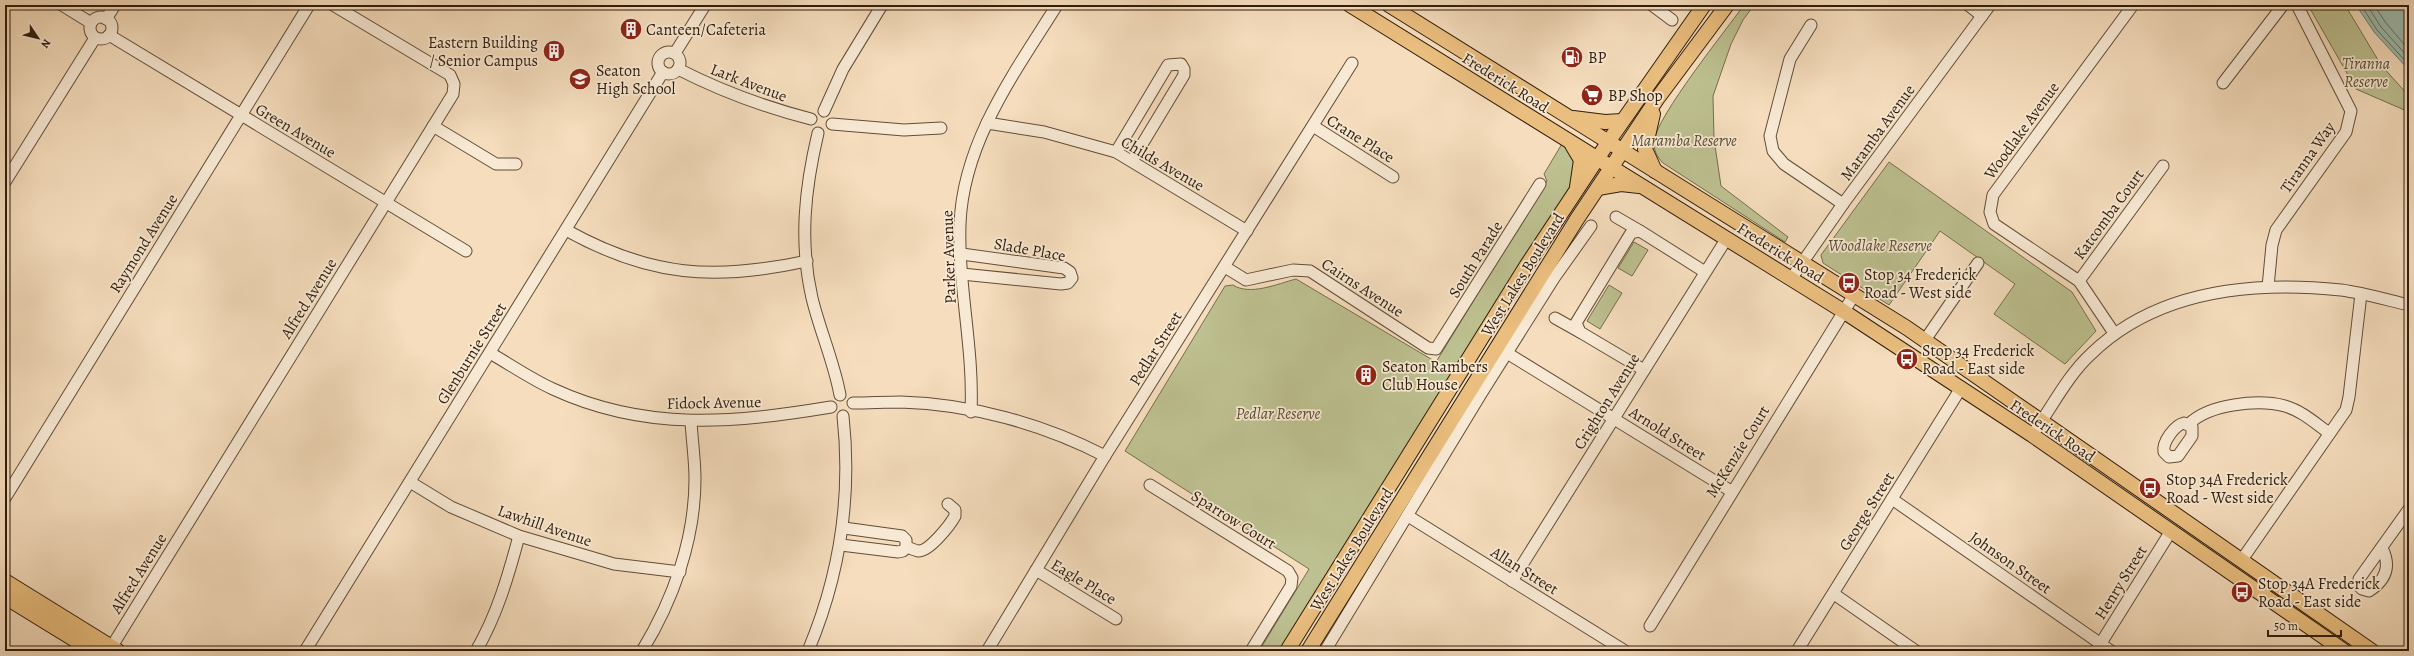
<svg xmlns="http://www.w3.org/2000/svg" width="2414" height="656" font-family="Alegreya,serif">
	<rect width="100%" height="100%" fill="#f5ddbd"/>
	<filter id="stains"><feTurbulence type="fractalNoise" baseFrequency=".005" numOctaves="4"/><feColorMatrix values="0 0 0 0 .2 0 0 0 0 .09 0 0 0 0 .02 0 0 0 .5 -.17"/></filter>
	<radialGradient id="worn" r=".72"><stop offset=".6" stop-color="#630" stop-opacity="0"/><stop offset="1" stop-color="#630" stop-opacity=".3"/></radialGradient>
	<g fill="#bdc090" stroke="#766e4e">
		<path d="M1744,5H1754L1743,20L1731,44L1713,96L1714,139L1721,186L1788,237L1785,242L1663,163C1657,157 1653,149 1654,141C1657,116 1726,30 1744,5Z"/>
		<polygon points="2308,5 2345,5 2381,65 2409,96 2409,112 2356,89"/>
		<path d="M1563,142C1578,161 1579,167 1569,189L1281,651H1259L1309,569L1125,451L1225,286L1233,285C1250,296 1277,284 1296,279L1436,362L1544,186L1547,181L1544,174Z"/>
		<polygon points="1889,162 2072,292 2096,331 2065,364 1994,314 2015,284 1940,231 1889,305 1823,263 1821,255"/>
		<polygon points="1634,242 1648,250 1632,276 1618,268"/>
		<polygon points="1609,285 1622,293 1600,329 1587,321"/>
	</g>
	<polygon fill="#9cbcaf" stroke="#717c6e" points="2356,5 2409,5 2409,70 2374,32"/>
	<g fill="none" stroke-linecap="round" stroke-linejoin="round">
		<g stroke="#666c5e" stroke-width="1">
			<polyline points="2361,5 2377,30 2409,65"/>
			<polyline points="2367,5 2381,27 2409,58"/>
			<polyline points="2374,5 2386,23 2409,50"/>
		</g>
		<g stroke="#614d38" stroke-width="13">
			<g id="minor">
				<polyline points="62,5 91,23"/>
				<polyline points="1652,5 1672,20"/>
				<polyline points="1968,5 1982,16"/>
				<circle cx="101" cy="28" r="11"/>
				<polyline points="106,19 115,5"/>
				<polyline points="1811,25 1790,59 1770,136 1773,151 1784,164 1843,204"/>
				<polyline points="109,35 466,251"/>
				<circle cx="669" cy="63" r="11"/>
				<polyline points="675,53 705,5"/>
				<path d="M678,69C721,91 764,107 811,119"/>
				<polyline points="2223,83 2283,5"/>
				<polyline points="824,111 843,69 882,5"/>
				<polyline points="987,123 1044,132 1116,152 1247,231"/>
				<polyline points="832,124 904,130 941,128"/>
				<polyline points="433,126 496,164 516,164"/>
				<polyline points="1313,126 1393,177"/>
				<path d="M818,133C805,188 799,241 812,298C820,331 834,362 840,395"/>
				<polyline points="1116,152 1168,65 1181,64 1184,69 1184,75 1132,161"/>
				<polyline points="5,182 95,38"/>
				<polyline points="1616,217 1640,231"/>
				<path d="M566,230C650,277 715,281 807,261"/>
				<polyline points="962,254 1064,268 1070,272 1072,278 1068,283 1061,284 962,274"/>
				<polyline points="1225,267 1246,280 1293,270 1310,271 1428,348 1436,349 1540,184"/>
				<polyline points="1791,279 1843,204 1990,5"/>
				<polyline points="2079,281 2163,166"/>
				<polyline points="2268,287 2272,245 2276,230 2346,132 2351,111 2297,5"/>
				<polyline points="1555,318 1580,332"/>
				<polyline points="2114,333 2079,281 1994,224 1990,212 1993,195 2133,5"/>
				<polyline points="1925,340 1978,263"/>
				<path d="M490,353C511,365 531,379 553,389C646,432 734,423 831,407"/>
				<polyline points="1507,353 1731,491"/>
				<polyline points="1644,370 1580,332 1576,323 1631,233 1640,231 1705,272"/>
				<path d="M853,403C869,403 885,402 901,402C971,404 1043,424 1105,456"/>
				<path d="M971,412C974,349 958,287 960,224C963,142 1015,72 1057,5"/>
				<path d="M2184,423L2192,427V436L2178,456L2169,457L2164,452C2162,442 2175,425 2184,423Z"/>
				<path d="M2189,424C2209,404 2258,399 2285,406C2302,411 2315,423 2329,433"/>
				<path d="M2032,435C2051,409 2067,376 2091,354C2157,290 2253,281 2341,290C2364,293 2387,300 2409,305"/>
				<polyline points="410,482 451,507 519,536 614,564 680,572"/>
				<polyline points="1150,485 1288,571 1292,578 1291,586 1251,651"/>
				<polyline points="5,498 309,5"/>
				<polyline points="1892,499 2111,651"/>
				<polyline points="1408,516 1625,651"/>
				<polyline points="841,545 898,552 903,551 906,547 906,540 902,536 844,528"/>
				<path d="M906,547C910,548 914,550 918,551C929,552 950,525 955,516V510L948,504"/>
				<path d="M2382,548C2391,566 2386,580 2369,591L2362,589L2359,586V579L2409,509"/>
				<polyline points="2241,561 2346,410 2349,397 2361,294"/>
				<polyline points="1036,570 1116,619"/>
				<polyline points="1512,581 1727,238"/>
				<polyline points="1834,594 1916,651"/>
				<polyline points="1650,626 1854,295"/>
				<polyline points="109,651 453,94 454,84 450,75 333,5"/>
				<polyline points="305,651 663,72"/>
				<path d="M476,651C497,615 508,577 519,536"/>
				<path d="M642,651C673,600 695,540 695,479C695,460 692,440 691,421"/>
				<path d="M808,651C840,575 852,498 843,416"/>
				<polyline points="987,651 1105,456 1352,63"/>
				<polyline points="1325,651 1481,394 1554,278 1591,226"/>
				<polyline points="1797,651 1961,388"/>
				<polyline points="2096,651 2171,531"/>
			</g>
		</g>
		<g stroke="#301d0c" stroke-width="16">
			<g id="major">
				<polyline points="1350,5 1843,311 2032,435 2344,651"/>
				<polyline points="1389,5 1907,328 2372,651"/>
				<polyline points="1653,114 1645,149 1655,171"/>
				<polyline points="1573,118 1605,122 1622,121"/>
				<polyline points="1572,145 1581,160 1577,187"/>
				<polyline points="1598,188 1621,184 1639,186"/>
				<polyline points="5,581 118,651"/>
				<polyline points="5,597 93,651"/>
				<polyline points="1287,651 1527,265 1613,135 1704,5"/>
				<polyline points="1308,651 1577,219 1657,99 1727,5"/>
			</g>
		</g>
		<use href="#minor" stroke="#f8e9d4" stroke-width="11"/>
		<use href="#major" stroke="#eabe7e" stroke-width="14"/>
	</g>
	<defs>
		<g id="building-disc" transform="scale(1.15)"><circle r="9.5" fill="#8f2418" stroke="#f8e9d4"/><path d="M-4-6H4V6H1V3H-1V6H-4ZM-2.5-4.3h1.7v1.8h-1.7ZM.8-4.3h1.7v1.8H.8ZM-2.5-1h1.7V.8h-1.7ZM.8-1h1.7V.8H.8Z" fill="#fff"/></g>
		<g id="fuel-disc" transform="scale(1.15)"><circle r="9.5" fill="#8f2418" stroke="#f8e9d4"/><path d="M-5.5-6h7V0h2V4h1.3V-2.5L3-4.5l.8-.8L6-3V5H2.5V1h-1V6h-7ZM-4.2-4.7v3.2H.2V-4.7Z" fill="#fff"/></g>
		<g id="school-disc" transform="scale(1.15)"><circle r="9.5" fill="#8f2418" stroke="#f8e9d4"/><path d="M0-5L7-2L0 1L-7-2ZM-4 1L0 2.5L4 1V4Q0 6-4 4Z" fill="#fff"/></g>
		<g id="supermarket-disc" transform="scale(1.15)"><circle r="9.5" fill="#8f2418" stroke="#f8e9d4"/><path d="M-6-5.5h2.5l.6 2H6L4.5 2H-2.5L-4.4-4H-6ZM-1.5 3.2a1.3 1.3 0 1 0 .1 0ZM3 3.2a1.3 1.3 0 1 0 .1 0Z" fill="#fff"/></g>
		<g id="bus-disc" transform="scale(1.15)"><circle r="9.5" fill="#8f2418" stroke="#f8e9d4"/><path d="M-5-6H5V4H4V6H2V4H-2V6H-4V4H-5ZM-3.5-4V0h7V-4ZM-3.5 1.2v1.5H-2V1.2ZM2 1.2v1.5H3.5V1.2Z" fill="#fff"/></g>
	</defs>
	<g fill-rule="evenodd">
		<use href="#building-disc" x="631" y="29"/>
		<use href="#building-disc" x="554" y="51"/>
		<use href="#fuel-disc" x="1572" y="57"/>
		<use href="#school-disc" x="580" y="79"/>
		<use href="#supermarket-disc" x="1592" y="95"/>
		<use href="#bus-disc" x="1849" y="283"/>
		<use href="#bus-disc" x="1907" y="359"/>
		<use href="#building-disc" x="1366" y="375"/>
		<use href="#bus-disc" x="2150" y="488"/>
		<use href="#bus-disc" x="2242" y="592"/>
	</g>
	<g text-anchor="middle" stroke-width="3.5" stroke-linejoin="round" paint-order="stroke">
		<g font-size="16" fill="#301d0c" stroke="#f8e9d4" text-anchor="start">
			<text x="646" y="35">Canteen/Cafeteria</text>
			<text x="538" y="48" text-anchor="end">Eastern Building<tspan x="538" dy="18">/ Senior Campus</tspan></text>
			<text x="1588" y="63">BP</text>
			<text x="596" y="76">Seaton<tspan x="596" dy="18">High School</tspan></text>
			<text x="1608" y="101">BP Shop</text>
			<text x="1864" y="280">Stop 34 Frederick<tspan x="1864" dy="18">Road - West side</tspan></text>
			<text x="1922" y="356">Stop 34 Frederick<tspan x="1922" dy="18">Road - East side</tspan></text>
			<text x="1382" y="372">Seaton Rambers<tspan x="1382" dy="18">Club House</tspan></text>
			<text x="2166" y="485">Stop 34A Frederick<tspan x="2166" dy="18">Road - West side</tspan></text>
			<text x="2258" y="589">Stop 34A Frederick<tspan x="2258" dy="18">Road - East side</tspan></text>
		</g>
		<g font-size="16" font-style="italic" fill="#5a4e34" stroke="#f8e9d4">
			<text x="2366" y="69">Tiranna<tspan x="2366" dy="18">Reserve</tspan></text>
			<text x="1684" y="146">Maramba Reserve</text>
			<text x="1880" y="251">Woodlake Reserve</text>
			<text x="1278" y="419">Pedlar Reserve</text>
		</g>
		<g font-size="16" fill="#301d0c" stroke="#f8e9d4">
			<text transform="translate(749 82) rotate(21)" y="6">Lark Avenue</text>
			<text transform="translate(1506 82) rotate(32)" y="6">Frederick Road</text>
			<text transform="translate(296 130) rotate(31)" y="6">Green Avenue</text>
			<text transform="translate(2021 130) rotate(-54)" y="6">Woodlake Avenue</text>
			<text transform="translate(1877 132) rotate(-54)" y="6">Maramba Avenue</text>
			<text transform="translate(1361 138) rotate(32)" y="6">Crane Place</text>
			<text transform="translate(2307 157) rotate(-55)" y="6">Tiranna Way</text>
			<text transform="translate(1163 163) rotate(30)" y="6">Childs Avenue</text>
			<text transform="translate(2108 214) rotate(-54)" y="6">Katcomba Court</text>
			<text transform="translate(143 243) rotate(-58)" y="6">Raymond Avenue</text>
			<text transform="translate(1030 249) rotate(10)" y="6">Slade Place</text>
			<text transform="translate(1781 252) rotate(32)" y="6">Frederick Road</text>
			<text transform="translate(948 257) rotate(-92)" y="6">Parker Avenue</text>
			<text transform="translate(1475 259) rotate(-58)" y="6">South Parade</text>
			<text transform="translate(1522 274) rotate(-58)" y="6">West Lakes Boulevard</text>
			<text transform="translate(1363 287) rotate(33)" y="6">Cairns Avenue</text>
			<text transform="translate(308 298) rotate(-58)" y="6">Alfred Avenue</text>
			<text transform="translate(1155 348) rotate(-58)" y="6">Pedlar Street</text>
			<text transform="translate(471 353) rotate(-58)" y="6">Glenburnie Street</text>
			<text transform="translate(1606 401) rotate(-58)" y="6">Crighton Avenue</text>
			<text transform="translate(714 402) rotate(-1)" y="6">Fidock Avenue</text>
			<text transform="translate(2053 430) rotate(34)" y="6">Frederick Road</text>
			<text transform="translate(1668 433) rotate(32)" y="6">Arnold Street</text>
			<text transform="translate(1737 451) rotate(-58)" y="6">McKenzie Court</text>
			<text transform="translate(1866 511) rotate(-58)" y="6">George Street</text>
			<text transform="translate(1234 519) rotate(32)" y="6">Sparrow Court</text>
			<text transform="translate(545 525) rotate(19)" y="6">Lawhill Avenue</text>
			<text transform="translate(1351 549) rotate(-58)" y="6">West Lakes Boulevard</text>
			<text transform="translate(2011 562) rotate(35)" y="6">Johnson Street</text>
			<text transform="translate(1525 570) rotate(32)" y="6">Allan Street</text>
			<text transform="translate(138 573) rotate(-58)" y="6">Alfred Avenue</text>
			<text transform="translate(1084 581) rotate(31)" y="6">Eagle Place</text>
			<text transform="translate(2120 582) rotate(-58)" y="6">Henry Street</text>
		</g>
	</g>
	<rect width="2414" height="656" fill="none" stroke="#f5ddbd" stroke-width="20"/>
	<rect x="6" y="6" width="2402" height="644" fill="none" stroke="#301d0c" stroke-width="2"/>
	<rect x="10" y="10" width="2394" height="636" fill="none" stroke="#301d0c"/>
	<g transform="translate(38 38) rotate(125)" stroke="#f8e9d4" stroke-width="3" paint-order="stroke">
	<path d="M0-3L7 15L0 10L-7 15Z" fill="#301d0c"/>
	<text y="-6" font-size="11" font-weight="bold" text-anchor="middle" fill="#301d0c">N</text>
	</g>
	<path d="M2268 630v6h73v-6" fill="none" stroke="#301d0c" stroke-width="2"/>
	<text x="2274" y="630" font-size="12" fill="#301d0c" stroke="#f8e9d4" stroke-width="3" paint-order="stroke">50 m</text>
	<rect width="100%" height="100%" filter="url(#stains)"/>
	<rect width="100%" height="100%" fill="url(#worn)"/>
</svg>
